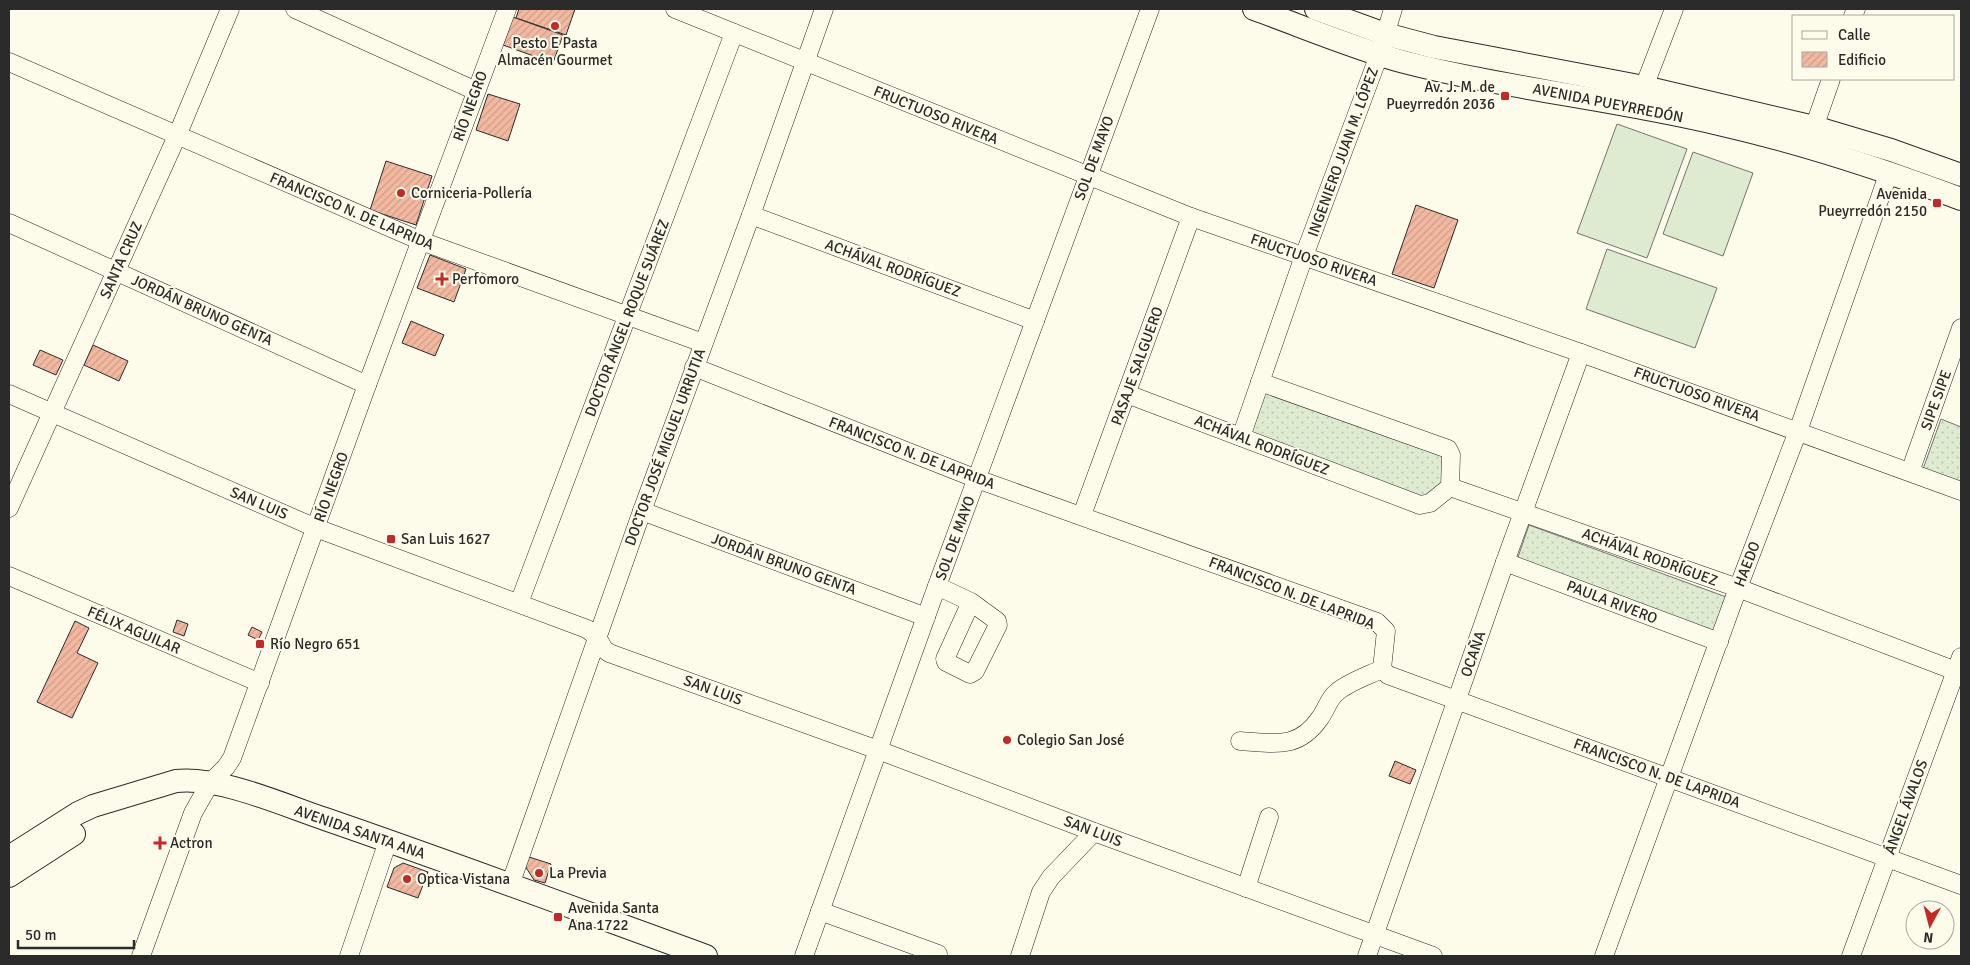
<svg xmlns="http://www.w3.org/2000/svg" width="1970" height="965" font-family="Signika,sans-serif">
	<defs>
		<pattern id="grass-dots" width="8" height="8" patternUnits="userSpaceOnUse" patternTransform="scale(1.25)"><rect width="8" height="8" fill="#deebd1"/><path d="M2 2h.1M6 6h.1" fill="none" stroke="#bfcab4" stroke-width="1.8" stroke-linecap="round"/></pattern>
		<pattern id="building-hatch" width="6" height="6" patternUnits="userSpaceOnUse" patternTransform="scale(1.25)"><rect width="6" height="6" fill="#f2b8a0"/><path d="M-1 1l2-2M0 6l6-6M5 7l2-2" fill="none" stroke="#d09e8a"/></pattern>
	</defs>
	<rect width="100%" height="100%" fill="#fdfbea"/>
	<g fill="url(#grass-dots)" stroke="#74746e">
		<polygon points="1262,387 1444,451 1445,485 1419,499 1245,434"/>
		<polygon points="1941,419 1961,427 1961,482 1923,469"/>
		<polygon points="1529,525 1729,598 1716,635 1517,560"/>
	</g>
	<g fill="#deebd1" stroke="#74746e">
		<polygon points="1617,124 1687,149 1647,258 1577,233"/>
		<polygon points="1693,152 1753,173 1723,256 1663,234"/>
		<polygon points="1607,249 1717,288 1695,348 1586,309"/>
	</g>
	<g fill="url(#building-hatch)" stroke="#2b2b2b">
		<polygon points="519,9 575,9 566,35 516,18"/>
		<polygon points="513,17 563,35 553,63 503,45"/>
		<polygon points="488,94 520,104 508,141 476,130"/>
		<polygon points="386,161 432,176 416,225 370,210"/>
		<polygon points="1416,205 1458,220 1434,288 1392,274"/>
		<polygon points="430,255 466,269 454,302 417,288"/>
		<polygon points="411,321 444,335 435,356 402,343"/>
		<polygon points="93,345 128,361 119,381 84,365"/>
		<polygon points="40,350 63,360 56,375 33,365"/>
		<polygon points="177,620 188,624 184,636 173,632"/>
		<polygon points="75,621 89,628 77,653 98,663 72,718 37,702"/>
		<polygon points="252,627 262,632 258,640 248,635"/>
		<polygon points="1395,761 1416,770 1410,784 1389,776"/>
		<polygon points="529,857 551,864 545,883 534,880 525,866"/>
		<polygon points="403,863 428,872 418,898 387,887 394,868"/>
	</g>
	<g fill="none" stroke-linecap="round" stroke-linejoin="round">
		<g stroke="#2b2b2b" stroke-width="19">
			<g id="minor">
				<polyline points="295,9 476,91"/>
				<polyline points="675,9 1191,217 1581,353 1961,491"/>
				<polyline points="1853,16 1856,9"/>
				<polyline points="9,62 421,241 703,343"/>
				<polyline points="1644,87 1674,9"/>
				<polyline points="1810,139 1831,79"/>
				<polyline points="751,215 1035,321"/>
				<polyline points="9,223 367,385"/>
				<polyline points="694,367 977,479 1377,622 1386,631 1382,669 1388,675 1961,885"/>
				<polyline points="9,394 316,528 587,629 597,637 604,649 609,653 878,750 1094,832 1433,956"/>
				<polyline points="1127,394 1420,505 1430,503 1450,487 1451,455 1448,449 1260,382"/>
				<polyline points="1241,437 1304,256 1379,55 1393,9"/>
				<polyline points="1910,472 1961,328"/>
				<polyline points="1450,487 1738,588 1961,673"/>
				<polyline points="9,508 177,136 230,9"/>
				<polyline points="642,511 926,617"/>
				<polyline points="1082,515 1191,217"/>
				<polyline points="1505,562 1719,642"/>
				<polyline points="9,576 260,683"/>
				<polyline points="937,586 971,602 997,621 998,625 975,671 970,674 946,662 945,659 971,602"/>
				<polyline points="519,603 734,33"/>
				<path d="M1240,741C1275,743 1298,750 1320,718C1326,710 1329,698 1337,692C1349,682 1367,676 1382,669"/>
				<polyline points="510,885 642,511 751,215 824,9"/>
				<polyline points="1246,888 1269,817"/>
				<polyline points="820,911 938,954"/>
				<polyline points="141,956 193,813 210,783 226,767 232,758 367,385 507,9"/>
				<polyline points="349,956 388,841"/>
				<polyline points="804,956 937,586 1150,9"/>
				<polyline points="1020,956 1041,892 1051,877 1094,832"/>
				<polyline points="1367,956 1505,562 1581,353"/>
				<polyline points="1604,956 1738,588 1798,431 1889,172"/>
				<polyline points="1851,956 1961,657"/>
			</g>
		</g>
		<g stroke="#2b2b2b" stroke-width="24">
			<g id="major">
				<path d="M1254,9C1304,27 1353,48 1404,62C1508,89 1615,99 1719,124C1802,143 1882,169 1961,199"/>
				<polyline points="1316,9 1385,34 1434,47 1644,87 1814,127 1891,150 1961,175"/>
				<path d="M9,857L78,813L93,806L176,781C219,776 283,805 325,819C453,863 579,910 706,956"/>
				<polyline points="9,876 74,834"/>
			</g>
		</g>
		<use href="#minor" stroke="#fdfbea" stroke-width="18"/>
		<use href="#major" stroke="#fdfbea" stroke-width="22"/>
	</g>
	<g fill="#c62828" stroke="#fdfbea" stroke-width="2">
		<circle cx="555" cy="26" r="5"/>
		<rect x="1500" y="91" width="10" height="10" rx="2.5"/>
		<circle cx="401" cy="193" r="5"/>
		<rect x="1932" y="198" width="10" height="10" rx="2.5"/>
		<path d="M439.5 271.5h5v5h5v5h-5v5h-5v-5h-5v-5h5z"/>
		<rect x="386" y="534" width="10" height="10" rx="2.5"/>
		<rect x="255" y="639" width="10" height="10" rx="2.5"/>
		<circle cx="1007" cy="740" r="5"/>
		<path d="M157.5 835.5h5v5h5v5h-5v5h-5v-5h-5v-5h5z"/>
		<circle cx="539" cy="873" r="5"/>
		<circle cx="407" cy="879" r="5"/>
		<rect x="553" y="912" width="10" height="10" rx="2.5"/>
	</g>
	<g text-anchor="middle" stroke-width="4" stroke-linejoin="round" paint-order="stroke">
		<g font-size="15" fill="#2b2b2b" stroke="#fdfbea" text-anchor="start">
			<text x="555" y="48" text-anchor="middle">Pesto E Pasta<tspan x="555" dy="17">Almacén Gourmet</tspan></text>
			<text x="1495" y="92" text-anchor="end">Av. J. M. de<tspan x="1495" dy="17">Pueyrredón 2036</tspan></text>
			<text x="411" y="198">Corniceria-Pollería</text>
			<text x="1927" y="199" text-anchor="end">Avenida<tspan x="1927" dy="17">Pueyrredón 2150</tspan></text>
			<text x="452" y="284">Perfomoro</text>
			<text x="401" y="544">San Luis 1627</text>
			<text x="270" y="649">Río Negro 651</text>
			<text x="1017" y="745">Colegio San José</text>
			<text x="170" y="848">Actron</text>
			<text x="549" y="878">La Previa</text>
			<text x="417" y="884">Optica Vistana</text>
			<text x="568" y="913">Avenida Santa<tspan x="568" dy="17">Ana 1722</tspan></text>
		</g>
		<g font-size="15" fill="#2b2b2b" stroke="#fdfbea">
			<text transform="translate(1608 103) rotate(11)" y="5">AVENIDA PUEYRREDÓN</text>
			<text transform="translate(470 106) rotate(-70)" y="5">RÍO NEGRO</text>
			<text transform="translate(936 115) rotate(22)" y="5">FRUCTUOSO RIVERA</text>
			<text transform="translate(1343 152) rotate(-70)" y="5">INGENIERO JUAN M. LÓPEZ</text>
			<text transform="translate(1094 158) rotate(-70)" y="5">SOL DE MAYO</text>
			<text transform="translate(352 211) rotate(23)" y="5">FRANCISCO N. DE LAPRIDA</text>
			<text transform="translate(121 260) rotate(-66)" y="5">SANTA CRUZ</text>
			<text transform="translate(1314 260) rotate(19)" y="5">FRUCTUOSO RIVERA</text>
			<text transform="translate(893 268) rotate(20)" y="5">ACHÁVAL RODRÍGUEZ</text>
			<text transform="translate(202 310) rotate(24)" y="5">JORDÁN BRUNO GENTA</text>
			<text transform="translate(627 318) rotate(-69)" y="5">DOCTOR ÁNGEL ROQUE SUÁREZ</text>
			<text transform="translate(1137 366) rotate(-70)" y="5">PASAJE SALGUERO</text>
			<text transform="translate(1697 394) rotate(20)" y="5">FRUCTUOSO RIVERA</text>
			<text transform="translate(1936 400) rotate(-70)" y="5">SIPE SIPE</text>
			<text transform="translate(1262 445) rotate(21)" y="5">ACHÁVAL RODRÍGUEZ</text>
			<text transform="translate(665 447) rotate(-70)" y="5">DOCTOR JOSÉ MIGUEL URRUTIA</text>
			<text transform="translate(912 453) rotate(21)" y="5">FRANCISCO N. DE LAPRIDA</text>
			<text transform="translate(331 487) rotate(-70)" y="5">RÍO NEGRO</text>
			<text transform="translate(259 503) rotate(23)" y="5">SAN LUIS</text>
			<text transform="translate(955 538) rotate(-70)" y="5">SOL DE MAYO</text>
			<text transform="translate(1650 557) rotate(20)" y="5">ACHÁVAL RODRÍGUEZ</text>
			<text transform="translate(784 564) rotate(20)" y="5">JORDÁN BRUNO GENTA</text>
			<text transform="translate(1747 564) rotate(-69)" y="5">HAEDO</text>
			<text transform="translate(1292 593) rotate(21)" y="5">FRANCISCO N. DE LAPRIDA</text>
			<text transform="translate(1612 602) rotate(21)" y="5">PAULA RIVERO</text>
			<text transform="translate(134 630) rotate(23)" y="5">FÉLIX AGUILAR</text>
			<text transform="translate(1473 654) rotate(-71)" y="5">OCAÑA</text>
			<text transform="translate(713 690) rotate(20)" y="5">SAN LUIS</text>
			<text transform="translate(1657 773) rotate(20)" y="5">FRANCISCO N. DE LAPRIDA</text>
			<text transform="translate(1906 807) rotate(-70)" y="5">ÁNGEL ÁVALOS</text>
			<text transform="translate(1093 831) rotate(21)" y="5">SAN LUIS</text>
			<text transform="translate(360 832) rotate(19)" y="5">AVENIDA SANTA ANA</text>
		</g>
	</g>
	<rect width="1970" height="965" fill="none" stroke="#2b2b2b" stroke-width="20"/>
	<rect x="1792" y="15" width="162" height="65" fill="#fdfbea" stroke="#a9a89e"/>
	<rect x="1802" y="31" width="25" height="8" fill="#fdfbea" stroke="#a9a89e"/>
	<text x="1838" y="40" font-size="15" fill="#2b2b2b">Calle</text>
	<rect x="1802" y="52" width="25" height="15" fill="url(#building-hatch)" stroke="#a9a89e"/>
	<text x="1838" y="65" font-size="15" fill="#2b2b2b">Edificio</text>
	<g transform="translate(1930 925) rotate(187)"><circle r="24" fill="#fdfbea" stroke="#a9a89e"/>
	<path d="M0-4L9 19L0 12L-9 19Z" fill="#c62828"/>
	<text y="-8" font-size="14" font-weight="bold" text-anchor="middle" fill="#2b2b2b">N</text>
	</g>
	<path d="M18 940v8h116v-8" fill="none" stroke="#2b2b2b" stroke-width="2.5"/>
	<text x="25" y="940" font-size="15" fill="#2b2b2b" stroke="#fdfbea" stroke-width="4" paint-order="stroke">50 m</text>
</svg>
